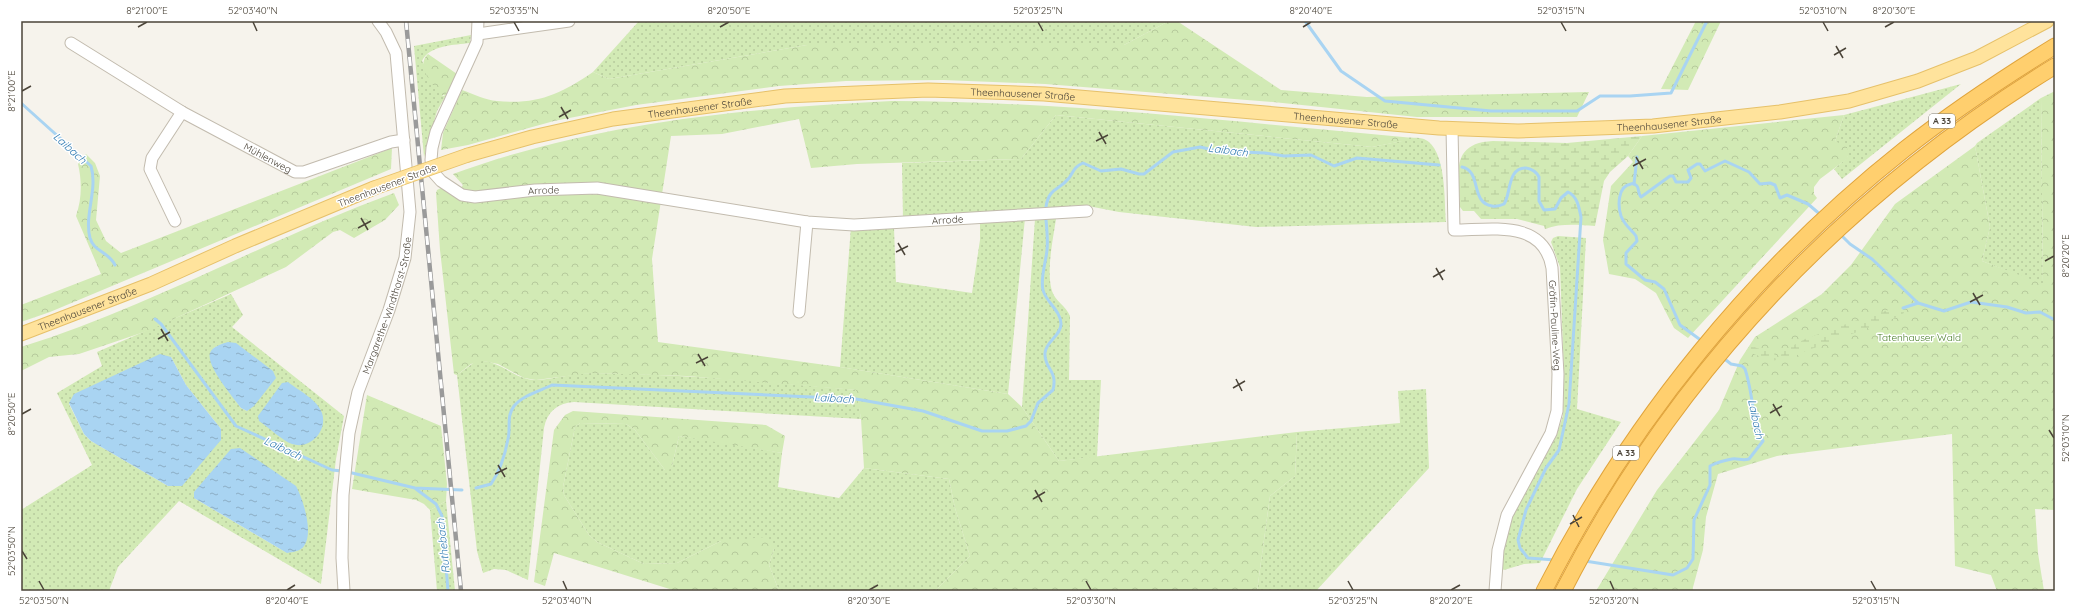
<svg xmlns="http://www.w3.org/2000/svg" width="2076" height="612" font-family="Quicksand,sans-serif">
	<defs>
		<pattern id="grass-dots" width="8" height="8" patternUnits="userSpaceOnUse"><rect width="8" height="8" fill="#d2eab5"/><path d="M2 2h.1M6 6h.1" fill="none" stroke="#b6ca9c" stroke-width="1.8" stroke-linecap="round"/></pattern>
		<pattern id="forest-crowns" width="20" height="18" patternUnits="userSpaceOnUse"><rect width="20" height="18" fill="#d2eab5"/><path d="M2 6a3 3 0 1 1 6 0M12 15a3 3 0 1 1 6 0" fill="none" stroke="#b6ca9c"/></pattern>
		<pattern id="wetland-marsh" width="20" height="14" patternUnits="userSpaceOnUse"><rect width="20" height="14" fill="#d2eab5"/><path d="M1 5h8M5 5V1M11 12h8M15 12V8" fill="none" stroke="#b6ca9c"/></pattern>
		<pattern id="water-ripples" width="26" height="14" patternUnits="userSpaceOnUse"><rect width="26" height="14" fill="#a9d4f2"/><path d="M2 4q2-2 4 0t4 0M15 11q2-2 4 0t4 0" fill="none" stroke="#8caec5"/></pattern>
	</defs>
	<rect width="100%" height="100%" fill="#f6f3ec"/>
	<g fill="url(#grass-dots)" fill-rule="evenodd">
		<polygon points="639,21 1169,21 1124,45 807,45 609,79 593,72"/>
		<path d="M471,35L470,43C455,45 429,45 422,61L443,96L446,95L437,111L424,157L414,46Z"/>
		<polygon points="1961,84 1842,179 1834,169 1848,157 1835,141 1844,115"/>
		<polygon points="2041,98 2043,285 1982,261 1990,227 1975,146 1977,143"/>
		<path d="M1056,115L1372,147L1402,141L1403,137C1409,138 1419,137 1424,139C1447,149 1444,201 1446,222L1256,227L1119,212L1083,205L903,219L902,163L1021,159Z"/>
		<polygon points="1025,218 1008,394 840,367 851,227 894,228 896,282 972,293 980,240 980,220"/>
		<path d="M1035,219H1056C1053,239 1046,272 1052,291C1055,301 1066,306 1070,316L1069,380H1101L1097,457L1059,461L1022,407Z"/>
		<polygon points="1558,236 1586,238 1577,409 1621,422 1577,489 1540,563 1524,564 1504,570 1501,568 1506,533 1517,504 1556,437 1563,416 1564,375 1560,267 1551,242 1553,238"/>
		<path d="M231,294L243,315L232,327L344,416L336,459L321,584L179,501L118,567L109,591H21V510L92,465L57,393L102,366L97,352ZM222,344L247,411L241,408L216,373L210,354L214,348ZM171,357L186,385L221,429L168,486L91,441L84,434L69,404ZM194,492L287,553L194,498Z"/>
		<path d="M476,361C500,359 514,380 536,380C555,379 574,373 593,373C681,374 769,382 857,390L861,419L574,402C557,403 547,412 544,428L528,580L506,570L494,569L483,573L477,551L457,375Z"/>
		<polygon points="1426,389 1429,468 1316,591 1257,591 1270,496 1295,476 1297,432 1400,423 1398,391"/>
		<polygon points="580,423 626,424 635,430 665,470 672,466 679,436 717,441 782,453 778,487 839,498 864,468 949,479 955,508 970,556 935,591 779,591 769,565 774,549 721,541 677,563 644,564 597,542 589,535 564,495 563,487 575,427"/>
		<polygon points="446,501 455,591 437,591 430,510"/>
	</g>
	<g fill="url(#forest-crowns)">
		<path d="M1169,21H1177L1281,90L1367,97L1589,92L1577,117H1417L1273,102L1045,84L943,80L846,81L779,86L636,105L554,121L468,145L441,150L443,133L462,90C473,94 486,100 497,101C537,105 561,94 593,72L609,79L807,45H1124Z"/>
		<polygon points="1696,21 1721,21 1688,90 1661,89"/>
		<path d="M428,54L457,74L446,95H440C433,84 415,66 428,54Z"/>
		<polygon points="2055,91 2055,510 2035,509 2038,553 2044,591 1997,591 1991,575 1955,566 1952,434 1777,456 1718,474 1706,517 1703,550 1692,591 1596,591 1657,490 1719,410 1740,360 1755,337 1822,294 1851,265 1895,204 1975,146 1990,227 1982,261 2043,284 2041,98"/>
		<path d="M892,101C1063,101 1233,122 1403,137V141L1372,147L1056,115L1021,159L857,164L811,168L799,119L722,134L671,136L652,259L658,342L840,367L1008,394L1022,407L1059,461L1297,432L1295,476L1270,496L1257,591H935L970,556L955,508L949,479L864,468L861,419L856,390L686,376L591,373L536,380L524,378L498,364L483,361L471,364L457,375L454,374L440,250L436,193L437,190L441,188L456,196L463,185L453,174C592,123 744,108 892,101Z"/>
		<polygon points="1844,115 1835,141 1847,147 1848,158 1820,179 1814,187 1814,194 1817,198 1688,338 1674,328 1656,293 1635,279 1609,274 1603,240 1611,186 1633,162 1628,156 1642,136"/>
		<path d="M392,148L391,169L50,312L21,322V305L101,274L76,216C82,199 82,181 78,164L86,154L95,163L100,176L96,220L106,241L121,253Z"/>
		<path d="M394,193L399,205L385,220L354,238L340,230L333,232L286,267L150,330L79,354L49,357L21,371V347C150,307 268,239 394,193Z"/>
		<polygon points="367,395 441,426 447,484 446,501 430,510 424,504 416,500 352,489"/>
		<polygon points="573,411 766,425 785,436 782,453 679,436 672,466 669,470 665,470 635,430 626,424 580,423 575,427 563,487 564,495 589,535 597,542 644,564 677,563 721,541 768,537 774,549 769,565 779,591 676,591 554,553 545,586 534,582 554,430 565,415"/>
	</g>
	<g fill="url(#wetland-marsh)">
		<path d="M1642,136L1628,156L1610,172L1604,181L1595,226C1578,225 1561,223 1545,229L1544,226L1517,219H1481L1474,211H1463L1460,207C1459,175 1449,143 1493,141L1567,143Z"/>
		<polygon points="1899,307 1903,308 1904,313 1895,318 1803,352 1790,359 1781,361 1780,357 1783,351 1805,339 1871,315"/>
		<polygon points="1750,346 1774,353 1776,360 1772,361 1746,351"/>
	</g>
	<g fill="url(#water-ripples)">
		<path d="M228,342L236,343L273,371L276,378L254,406L247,411L241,408C233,397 206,366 210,353C213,346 222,344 228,342Z"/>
		<polygon points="160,354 171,357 186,385 221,429 221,440 182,486 168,486 91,441 84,434 69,403 74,394"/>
		<path d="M288,382C299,391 317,399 322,413C328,431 310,450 292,444C283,441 268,427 259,421L258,416L282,383Z"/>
		<path d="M240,448L296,486C303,499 314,533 304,546C301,551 293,552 287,553L194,498V492L231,449Z"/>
	</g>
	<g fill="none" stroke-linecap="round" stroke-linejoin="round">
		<g stroke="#a9d4f2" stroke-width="3">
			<polyline points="1305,21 1341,71 1385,101 1491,111 1577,111 1600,96 1630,96 1671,93 1707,21"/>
			<path d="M21,103L91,166C98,190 84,215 90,238C94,252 108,251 115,265"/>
			<path d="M1462,167C1482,171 1470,203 1492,206C1497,207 1500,206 1504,204C1511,195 1507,167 1526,168C1532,169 1537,173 1539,177V201L1544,210L1555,209L1561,198L1568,192C1578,197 1579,208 1581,217L1569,404L1559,450L1546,468L1526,510L1518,540L1520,548L1528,558L1555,560"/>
			<polyline points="1634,184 1637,157"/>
			<path d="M1046,207C1049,187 1059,191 1069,178C1074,171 1074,167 1083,163L1101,171L1121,169L1139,174H1144L1173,152L1200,147L1218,151L1265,153L1284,156L1311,155L1334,166L1357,158L1439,165"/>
			<polyline points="1840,234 1850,244 1872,259 1918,303 1944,311 1971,302 2007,307 2026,313 2040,312 2055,320"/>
			<polyline points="1903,308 1918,303"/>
			<polyline points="155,319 161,324 236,426 332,470 342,471"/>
			<path d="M1702,341L1680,325L1664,289L1655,282L1645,280L1626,264V253L1637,241L1636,236C1631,229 1625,226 1621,216C1618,207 1617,186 1631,184C1633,183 1635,184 1637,186C1639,188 1638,194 1641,197L1670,176H1673L1676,182H1688L1691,178L1688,170L1697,164H1700L1705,171L1725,161L1749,172L1760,184L1770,183L1775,185L1780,198L1787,195L1808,204L1822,216"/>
			<polyline points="348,472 415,488 462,490"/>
			<path d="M476,488L491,484C500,471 505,455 508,439C511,427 506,417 514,406C523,395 540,391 552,385L856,399L923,411L982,431H1007L1026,426L1031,421L1038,403L1053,390C1058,370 1044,369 1045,353C1046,341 1061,336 1061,324C1061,311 1046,302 1043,290C1040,278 1046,262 1047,250C1048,240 1047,230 1046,220"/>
			<polyline points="416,489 436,504 442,516 448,591"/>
			<path d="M1585,561L1673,575L1687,568L1693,559L1694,520L1710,485V466C1716,463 1726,460 1732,459C1738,458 1742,461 1749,459L1763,441C1752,421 1753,392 1745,369L1742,366L1731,364L1722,357"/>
		</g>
		<g stroke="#c2bbae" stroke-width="13">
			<g id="minor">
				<path id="s1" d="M478,21L477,42L436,132L432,148L431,160L433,172L441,181L462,195L475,197L535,190L597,188L807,222L854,225L1087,211"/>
				<polyline points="478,34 569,21"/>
				<path id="s2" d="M71,43L182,112L295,172H304L391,142L404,140"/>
				<path id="s3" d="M1452,128L1454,230C1491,230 1544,219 1552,268L1558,374L1557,411L1551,433L1507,515L1498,550L1495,591"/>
				<polyline points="175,221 150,169 152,158 182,112"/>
				<polyline points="799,312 807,222"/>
				<path id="s4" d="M344,591L342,558L343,495L349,433L358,392L389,310L405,258L410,212L396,53L386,32L378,21"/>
			</g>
		</g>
		<g stroke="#e6c16a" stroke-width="15">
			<g id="major">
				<path id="s5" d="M468,155L532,137L613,119L785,96L928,90L1044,94L1439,128L1518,131L1653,126L1780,112L1849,101L1918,81L1977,58L2047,21"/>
				<path id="s6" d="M21,334L151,284L235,246L374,188"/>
			</g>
		</g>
		<g stroke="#e0a43c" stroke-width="17">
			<g id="highway">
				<path d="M1544,591C1630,421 1755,268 1905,149C1952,112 2003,78 2055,46"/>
				<path d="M1563,591C1676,371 1845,195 2055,66"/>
			</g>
		</g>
		<use href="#minor" stroke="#fff" stroke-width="11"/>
		<use href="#major" stroke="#ffe39c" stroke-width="13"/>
		<use href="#highway" stroke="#ffcf6e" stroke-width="15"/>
		<g stroke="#9a9a9a" stroke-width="4.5">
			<polyline id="rail" points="406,21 461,591"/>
		</g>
		<use href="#rail" stroke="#fff" stroke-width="3" stroke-dasharray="9" stroke-linecap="butt"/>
		<g stroke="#e6c16a" stroke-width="15" stroke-linecap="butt">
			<polyline id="major-bridge" points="374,188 468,155"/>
		</g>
		<use href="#major-bridge" stroke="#ffe39c" stroke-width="13"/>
	</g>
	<path fill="none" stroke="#4b4439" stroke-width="1.5" d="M253,22L257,31M514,22L519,31M1038,22L1043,31M1561,22L1566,31M1823,22L1828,31M138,27L147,22M720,27L729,22M1303,27L1311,22M1885,27L1894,22M1836,46L1843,58M1834,55L1846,48M22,91L31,86M561,107L568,119M559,117L571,110M1099,132L1106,144M1096,141L1108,135M1636,157L1643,169M1633,166L1646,159M361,218L368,230M358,228L371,221M898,243L905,255M896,252L908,246M2045,261L2054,256M1436,268L1443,280M1433,277L1445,270M1973,293L1980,305M1970,302L1983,295M161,329L168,341M158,339L170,332M698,354L705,366M696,363L708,357M1236,379L1242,391M1233,388L1245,381M1773,404L1780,416M1770,413L1782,406M22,414L31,409M2049,430L2054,438M498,465L505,477M495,474L507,468M1035,490L1042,502M1033,499L1045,492M1573,515L1579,527M1570,524L1582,517M22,551L27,559M39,581L44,590M563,581L567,590M1086,581L1091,590M1348,581L1353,590M1610,581L1614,590M1871,581L1876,590M287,590L295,585M869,590L878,585M1451,590L1460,585"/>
	<g text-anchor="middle" stroke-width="3" stroke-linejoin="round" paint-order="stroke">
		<g fill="#fff" stroke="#817c74" stroke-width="1">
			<rect x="1929" y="114" width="26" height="14" rx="3"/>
			<rect x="1613" y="446" width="26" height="14" rx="3"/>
		</g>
		<g font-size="9" font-weight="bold" fill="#4b4439">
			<text x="1942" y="124">A 33</text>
			<text x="1626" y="456">A 33</text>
		</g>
		<g font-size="10" fill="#4b4439" stroke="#fff">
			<text dy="4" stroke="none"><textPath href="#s5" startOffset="561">Theenhausener Straße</textPath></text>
			<text dy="4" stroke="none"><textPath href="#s5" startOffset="237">Theenhausener Straße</textPath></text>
			<text dy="4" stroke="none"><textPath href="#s5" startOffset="885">Theenhausener Straße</textPath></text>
			<text dy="4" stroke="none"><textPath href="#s5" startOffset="1209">Theenhausener Straße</textPath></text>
			<text dy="4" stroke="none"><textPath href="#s2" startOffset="228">Mühlenweg</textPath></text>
			<text transform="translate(387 185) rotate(-21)" y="4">Theenhausener Straße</text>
			<text dy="4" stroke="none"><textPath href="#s1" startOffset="280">Arrode</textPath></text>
			<text dy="4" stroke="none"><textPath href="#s1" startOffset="687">Arrode</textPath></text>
			<text dy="4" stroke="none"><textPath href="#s4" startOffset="292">Margarethe-Windthorst-Straße</textPath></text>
			<text dy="4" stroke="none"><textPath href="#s6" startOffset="71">Theenhausener Straße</textPath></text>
			<text dy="4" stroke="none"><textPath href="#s3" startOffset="277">Gräfin-Pauline-Weg</textPath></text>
		</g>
		<g font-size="10" fill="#4a7f2a" stroke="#fff">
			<text x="1919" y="341">Tatenhauser Wald</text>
		</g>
		<g font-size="11" font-style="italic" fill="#2e7ab2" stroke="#fff">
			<text transform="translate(70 148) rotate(42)" y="4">Laibach</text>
			<text transform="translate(1228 150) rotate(7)" y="4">Laibach</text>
			<text transform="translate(834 398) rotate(3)" y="4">Laibach</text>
			<text transform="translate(1756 419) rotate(78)" y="4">Laibach</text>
			<text transform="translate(283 448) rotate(25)" y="4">Laibach</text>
			<text transform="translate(443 546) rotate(-96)" y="4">Ruthebach</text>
		</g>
	</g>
	<rect width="2076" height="612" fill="none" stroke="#ffffff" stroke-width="44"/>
	<rect x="22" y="22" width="2032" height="568" fill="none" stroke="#4b4439" stroke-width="1.5"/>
	<g font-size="10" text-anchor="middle" fill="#4b4439">
		<text x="147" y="14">8°21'00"E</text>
		<text x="253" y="14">52°03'40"N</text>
		<text x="514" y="14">52°03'35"N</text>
		<text x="729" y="14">8°20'50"E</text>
		<text x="1038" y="14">52°03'25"N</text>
		<text x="1311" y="14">8°20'40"E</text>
		<text x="1561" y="14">52°03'15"N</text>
		<text x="1823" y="14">52°03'10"N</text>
		<text x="1894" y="14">8°20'30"E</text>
		<text transform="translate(11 91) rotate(-90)" y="4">8°21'00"E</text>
		<text transform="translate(2065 256) rotate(-90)" y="4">8°20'20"E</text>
		<text transform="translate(11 414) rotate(-90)" y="4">8°20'50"E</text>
		<text transform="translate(2065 438) rotate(-90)" y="4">52°03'10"N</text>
		<text transform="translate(11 551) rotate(-90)" y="4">52°03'50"N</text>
		<text x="44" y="604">52°03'50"N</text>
		<text x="287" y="604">8°20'40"E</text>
		<text x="567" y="604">52°03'40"N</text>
		<text x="869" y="604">8°20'30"E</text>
		<text x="1091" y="604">52°03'30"N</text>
		<text x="1353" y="604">52°03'25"N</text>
		<text x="1451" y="604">8°20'20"E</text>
		<text x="1614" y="604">52°03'20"N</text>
		<text x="1876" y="604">52°03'15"N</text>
	</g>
</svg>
